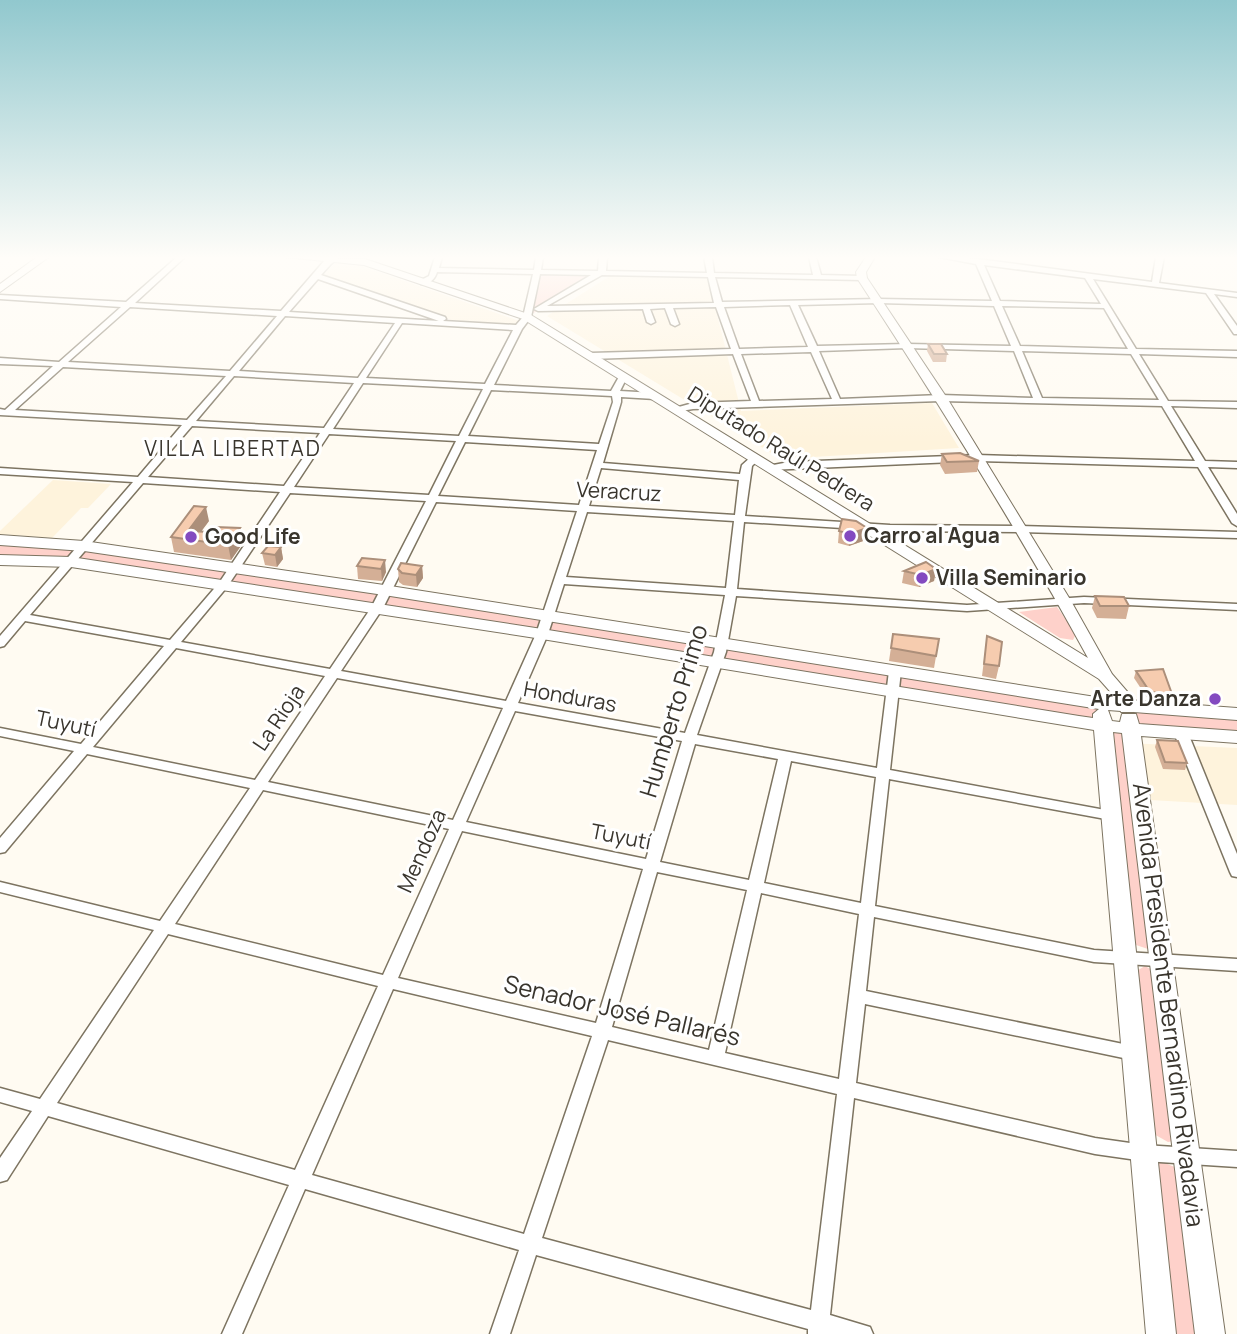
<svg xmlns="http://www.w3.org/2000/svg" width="1237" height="1334" font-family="Manrope,sans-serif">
	<rect width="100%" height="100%" fill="#fffbf2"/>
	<g fill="#fef3dc">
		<polygon points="335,263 356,264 528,324 463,324 323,276"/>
		<polygon points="610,276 708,278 741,411 932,403 959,448 781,459 547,316"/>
		<polygon points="53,480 111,484 88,508 81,508 52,538 0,534 0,531"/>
		<polygon points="1126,743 1237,748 1237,805 1133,799"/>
	</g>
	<g fill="#fed1ca">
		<polygon points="538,270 602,272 527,317"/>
		<polygon points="0,540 84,546 1102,704 1103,725 71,562 0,560"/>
		<polygon points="1057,607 1076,634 1073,640 1060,638 1019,612"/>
		<polygon points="1127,708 1237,714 1237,737 1132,729"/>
		<polygon points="1114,732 1122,733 1151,947 1148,949 1133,944 1110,735"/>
		<polygon points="1145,966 1152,970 1173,1141 1168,1142 1152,1133 1135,972"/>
		<polygon points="1160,1161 1177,1168 1199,1334 1174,1334 1156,1164"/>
	</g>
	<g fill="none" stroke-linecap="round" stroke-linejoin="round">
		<g stroke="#7d7461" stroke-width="3">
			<g id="minor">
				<path d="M177,257H185L135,303L281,311L325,260L330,257H339L331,264L321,275L445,317L446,319L443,321L516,325L523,317L533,274L437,272C435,279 429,285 421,284V280L429,276L435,257H442L439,268L534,270L536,257H543L541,270L598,271L599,257H607L606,271L707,273L704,257H712L714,273L813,275L809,257H816L821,275L862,276L866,278L862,280L715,277L722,302L879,299L992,301L976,264L939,257H962L1152,282L1156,257H1164L1159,283L1237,293V297L1214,294L1237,326V334H1234L1206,293L1093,279L1136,349L1237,351V357L1139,354L1168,401L1237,402V408L1171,406L1205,461L1237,462V468L1208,467L1237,514V526L1232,523L1198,467L977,461L768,470V466L789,462L977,455L1195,461L1162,406L941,401L693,409L675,412V408L693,403L751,401L733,354L591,359L587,356L591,353L731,349L716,307L673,308L679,324L675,326L671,324L665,308L650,309L655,322L651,324L647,322L643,309L538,311L534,309L591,275L540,274L531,317L522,329L494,385L611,391L620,375H626L627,377L620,391L655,393L659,396L655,399L621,397V402L603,463L740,474L742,465L752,456H758L760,458L752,466L745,516L890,525L1020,526L1237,532V538L1020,532L890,531L744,522L737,589L967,605L1084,597L1237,604V610L1084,603L967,611L736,596L726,652L697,735L877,768L889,671L895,667L901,671L890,770L1116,812L1118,815L1116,818L1111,820L889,779L875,906L1094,950L1237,959V971L1094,962L874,917L866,991L1133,1046L1139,1048L1142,1053L1139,1058L1133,1060L865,1004L856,1083L1095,1138L1144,1145L1237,1151V1167L1144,1161L1095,1154L854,1098L830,1315L870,1327L873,1334H808V1329L536,1255L510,1334H490L519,1250L305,1189L242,1334H222L289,1185L48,1116L7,1180L0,1182V1158L32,1111L0,1102V1088L40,1099L154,930L0,892V882L160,921L250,788L87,754L5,852L0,853V838L74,751L0,736V728L81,744L164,646L25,621L4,646L0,647V636L133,482L0,474V468L138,477L182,425L0,415V409L5,410L53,366L0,364V358L59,362L121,307L0,299V295L126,302ZM984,265L1085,278L1101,304L1000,301ZM602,275L708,277L714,303L547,306ZM318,279L439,321H440L289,312ZM879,303L994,306L1011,346L907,344L817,346L798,305ZM790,305L808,347L739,349L724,307ZM1002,306L1104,308L1128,349L1020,346ZM130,307L277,316L230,371L68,362ZM285,316L395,323L358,378L239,371ZM402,323L513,330L485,384L366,378ZM907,348L1014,351L1033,398L941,395L840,399L819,351ZM1022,351L1131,354L1159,400L1042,398ZM811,352L832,399L759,401L741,354ZM63,367L226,376L187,420L15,410ZM234,376L354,383L324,428L196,421ZM363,383L483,389L459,436L333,429ZM491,390L612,396L613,402L599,444L468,436ZM192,426L320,433L284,486L148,477ZM329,434L456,441L429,495L294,487ZM465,442L597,450L579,505L438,496ZM601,468L739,480L735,515L589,506ZM143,483L280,492L219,583L170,640L30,615ZM290,493L426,501L371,608L330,669L181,642L227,587ZM436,502L577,511L536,634L506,701L341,671L383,608ZM587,512L734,521L726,588L566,577ZM564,584L725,595L714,652L685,733L518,703L548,634ZM176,648L325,676L255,780L93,747ZM337,678L503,708L453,820L268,782ZM515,711L682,741L646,859L466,822ZM695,744L778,759L749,880L660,862ZM791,761L876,777L861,903L764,883ZM263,790L449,829L383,975L175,924ZM462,831L643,869L596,1023L398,978ZM657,872L747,890L709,1050L612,1027ZM761,893L859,914L839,1079L725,1053ZM168,934L378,986L295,1170L57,1103ZM393,989L592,1036L524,1234L312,1175ZM608,1040L837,1094L811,1310L542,1238Z"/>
				<polygon points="1181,729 1188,733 1237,854 1237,877 1232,876 1230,872 1174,733"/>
			</g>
		</g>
		<g stroke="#7d7461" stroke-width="2">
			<path id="tertiary" d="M285,257L365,259L531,315L1088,658C1017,528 938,402 857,278L856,272L866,257H875L866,272L867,278L947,398L1071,601L1112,674L1131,696L1135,708L1133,712H1121L1115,697L1099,679L523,319L364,265Z"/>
		</g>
		<g stroke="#7d7461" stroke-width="2">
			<g id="secondary">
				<polygon points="37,257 49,257 0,292 0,284"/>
				<polygon points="0,535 84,541 384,585 1102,698 1237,708 1237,720 1108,710 1112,721 1120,722 1122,714 1136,714 1139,724 1237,731 1237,743 1141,736 1225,1334 1195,1334 1122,733 1113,732 1176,1334 1146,1334 1094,730 542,639 71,567 0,565 0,555 71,557 542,629 1079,716 1093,718 1093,714 1099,709 384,595 84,551 0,545"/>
			</g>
		</g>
		<use href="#minor" fill="#fff" fill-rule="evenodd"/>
		<use href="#tertiary" fill="#fff" fill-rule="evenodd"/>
		<use href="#secondary" fill="#fff" fill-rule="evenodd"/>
	</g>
	<g fill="#d4af96">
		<polygon points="928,344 947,354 946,362 933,362 927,351"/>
		<polygon points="942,454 979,461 977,472 945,474 940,465"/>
		<polygon points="209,521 201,531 211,532 240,528 243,543 231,560 174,552 171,537"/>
		<polygon points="839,531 866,540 849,546 838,543"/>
		<polygon points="281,547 283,559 277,567 265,565 262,553"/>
		<polygon points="362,558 386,572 382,581 358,579 357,566"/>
		<polygon points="422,566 423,578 417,587 403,585 399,582 398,569"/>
		<polygon points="936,569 934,581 919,587 902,583 904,571"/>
		<polygon points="1095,596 1129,606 1126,619 1097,618 1092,608"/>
		<polygon points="893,634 939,639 934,668 889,661"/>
		<polygon points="987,636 999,666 996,679 982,676"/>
		<polygon points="1136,671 1172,694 1170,700 1148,699 1134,678"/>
		<polygon points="1157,740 1187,763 1185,770 1163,769 1155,747"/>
	</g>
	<g fill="#ac8f7a">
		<polygon points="206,507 209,521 195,540 188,531"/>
		<polygon points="240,528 243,543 231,560 228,545"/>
		<polygon points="867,528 866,540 849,546 850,534"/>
		<polygon points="281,547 283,559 277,567 275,555"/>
		<polygon points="385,560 386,572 382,581 381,569"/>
		<polygon points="422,566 423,578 417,587 416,575"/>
		<polygon points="936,569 934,581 919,587 921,575"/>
	</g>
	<g fill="#f6ccaf" stroke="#ac8f7a" stroke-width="2">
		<polygon points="928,344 941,344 947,354 934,354"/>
		<polygon points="960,453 979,461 947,462 942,454"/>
		<polygon points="194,506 206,507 188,531 211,532 216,527 240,528 228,545 171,537"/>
		<polygon points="842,519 856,521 867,528 850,534 839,531"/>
		<polygon points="268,546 281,547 275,555 262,553"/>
		<polygon points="362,558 385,560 381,569 357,566"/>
		<polygon points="926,562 936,569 921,575 904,571"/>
		<polygon points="401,563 422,566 416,575 402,573 398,569"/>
		<polygon points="1095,596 1124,597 1129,606 1100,606"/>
		<polygon points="893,634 939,639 936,656 891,648"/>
		<polygon points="987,636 1002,642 999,666 984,664"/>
		<polygon points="1163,669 1172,694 1150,692 1136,671"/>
		<polygon points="1157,740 1178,741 1187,763 1165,762"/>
	</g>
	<linearGradient id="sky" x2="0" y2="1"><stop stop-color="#91c8ce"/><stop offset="0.58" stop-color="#fffdf9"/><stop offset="1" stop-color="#fffdf9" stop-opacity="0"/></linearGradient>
	<rect width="1237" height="444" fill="url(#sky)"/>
	<g fill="#834ac0" stroke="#fff" stroke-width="2.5">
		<circle cx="850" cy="536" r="7"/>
		<circle cx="191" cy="537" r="7"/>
		<circle cx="922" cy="578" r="7"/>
		<circle cx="1215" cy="699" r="7"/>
	</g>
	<g text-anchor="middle" stroke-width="6" stroke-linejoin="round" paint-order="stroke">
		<g font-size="21" letter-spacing="2" fill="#39352d" stroke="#fff">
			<text x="233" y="456">VILLA LIBERTAD</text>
		</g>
		<g font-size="21" fill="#39352d" stroke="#fff">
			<text transform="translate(781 449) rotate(32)" y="7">Diputado Raúl Pedrera</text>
			<text transform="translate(619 492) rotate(3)" y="7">Veracruz</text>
			<text transform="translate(570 697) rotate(10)" y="7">Honduras</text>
			<text transform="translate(279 718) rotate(-56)" y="7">La Rioja</text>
			<text transform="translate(66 724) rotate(12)" y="7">Tuyutí</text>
			<text transform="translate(621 837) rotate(11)" y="7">Tuyutí</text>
			<text transform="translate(422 851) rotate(-66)" y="7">Mendoza</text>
		</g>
		<g font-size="21" font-weight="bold" fill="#39352d" stroke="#fff" text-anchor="start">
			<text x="864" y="543">Carro al Agua</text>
			<text x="205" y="544">Good Life</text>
			<text x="936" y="585">Villa Seminario</text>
			<text x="1201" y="706" text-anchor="end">Arte Danza</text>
		</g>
		<g font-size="24" fill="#39352d" stroke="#fff">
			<text transform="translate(674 711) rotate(-73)" y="8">Humberto Primo</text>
			<text transform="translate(1168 1005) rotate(83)" y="8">Avenida Presidente Bernardino Rivadavia</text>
			<text transform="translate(622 1011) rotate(13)" y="8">Senador José Pallarés</text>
		</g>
	</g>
</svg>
